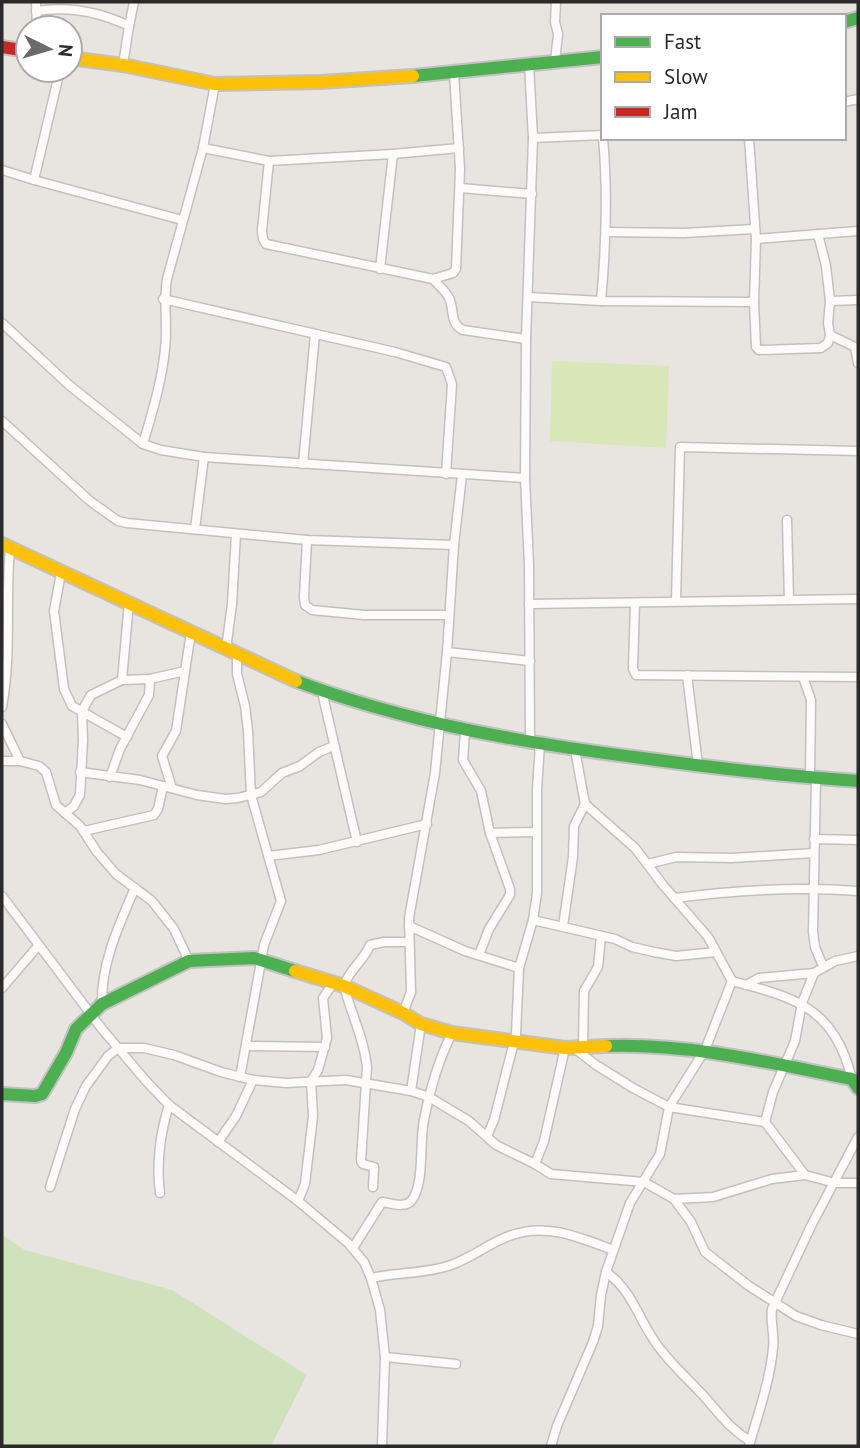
<svg xmlns="http://www.w3.org/2000/svg" width="860" height="1448" font-family="'PT Sans',sans-serif">
	<rect width="100%" height="100%" fill="#e8e4e0"/>
	<polygon fill="#cfe2bb" points="2,1235 25,1250 172,1290 307,1375 271,1446 2,1446"/>
	<polygon fill="#d9e6b8" points="552,361 669,366 666,448 550,441"/>
	<g fill="none" stroke-linecap="round" stroke-linejoin="round">
		<g stroke="#c2c1c1" stroke-width="11">
			<g id="street">
				<polyline points="36,2 37,28"/>
				<path d="M36,11C68,6 100,12 129,26L123,65"/>
				<polyline points="129,26 134,2"/>
				<polyline points="555,61 558,34 555,22 556,2"/>
				<polyline points="529,64 533,138 526,339 525,478 529,565 530,742"/>
				<polyline points="844,102 858,99"/>
				<polyline points="533,138 603,135"/>
				<polyline points="749,138 756,239 858,231"/>
				<path d="M203,148L269,161L262,230L263,239L266,244L433,279C438,285 446,291 449,298C455,311 449,323 463,330L526,339"/>
				<polyline points="393,154 459,148"/>
				<polyline points="269,161 393,154 380,269"/>
				<polyline points="2,170 34,180 60,70"/>
				<polyline points="34,180 182,220"/>
				<polyline points="460,188 532,194"/>
				<polyline points="606,232 684,233 754,229"/>
				<polyline points="818,234 826,266 830,301 858,300"/>
				<polyline points="433,279 453,273 456,269 460,169 454,73"/>
				<polyline points="528,297 601,301 754,302 756,239"/>
				<polyline points="163,299 395,352 446,367 452,384 446,474"/>
				<path d="M601,301C606,247 608,193 603,138"/>
				<polyline points="830,301 828,323 830,335 855,347 858,363"/>
				<polyline points="754,302 756,347 759,350 821,348 828,343 830,335"/>
				<polyline points="2,323 69,385 143,444 161,450 204,457 525,478"/>
				<polyline points="2,421 90,501 118,521 127,523 307,540 454,545"/>
				<path d="M143,444C152,413 162,381 165,349C168,325 163,302 167,279L203,148L215,84"/>
				<polyline points="303,464 315,334"/>
				<polyline points="462,475 454,545 447,652 530,661"/>
				<polyline points="787,520 789,600"/>
				<polyline points="195,529 204,457"/>
				<polyline points="307,540 304,597 305,605 312,610 364,615 448,615"/>
				<polyline points="61,573 54,611 64,689 72,706 127,737"/>
				<polyline points="676,601 680,447 858,451"/>
				<polyline points="635,603 633,669 636,675 858,677"/>
				<polyline points="529,604 858,599"/>
				<polyline points="226,649 232,604 236,534"/>
				<polyline points="237,654 237,674 245,706 248,731 251,795 281,901 264,945 240,1077"/>
				<polyline points="687,675 698,765"/>
				<polyline points="803,677 811,700 810,778"/>
				<polyline points="122,680 129,602"/>
				<polyline points="322,692 357,842"/>
				<path d="M2,707C12,654 5,601 10,548"/>
				<polyline points="2,724 20,761"/>
				<polyline points="465,732 463,760 481,791 490,833 537,832"/>
				<path d="M575,750L585,804L635,848L663,885L708,937L732,981C797,998 834,1008 852,1079"/>
				<polyline points="2,761 20,761 39,766 46,772 56,805 80,826 97,852 116,874 152,901 174,929 189,961"/>
				<polyline points="80,772 140,780 197,795 225,799 238,798 261,792 282,773 300,766 319,752 334,746"/>
				<polyline points="110,777 120,749 149,695 150,679"/>
				<polyline points="816,778 813,932 815,947 823,966"/>
				<polyline points="172,788 162,756 176,731 191,632"/>
				<polyline points="65,813 74,806 80,795 83,740 82,711 91,695 122,680 150,679 185,671"/>
				<polyline points="84,831 154,815 158,809 163,786"/>
				<polyline points="814,839 858,840"/>
				<polyline points="268,856 319,850 427,824"/>
				<polyline points="648,864 676,857 732,858 814,853"/>
				<polyline points="2,896 102,1029 146,1081 169,1105 298,1201 348,1243 364,1262 371,1278 380,1310 385,1357 382,1446"/>
				<path d="M675,898C737,890 796,886 858,891"/>
				<polyline points="533,920 615,939 632,947 654,952 676,956 716,952"/>
				<polyline points="409,926 465,951 519,968"/>
				<polyline points="563,926 573,857 574,826 585,804"/>
				<polyline points="479,955 489,929 510,895 510,889 490,833"/>
				<polyline points="746,985 759,978 814,973"/>
				<polyline points="2,988 38,946"/>
				<path d="M102,1004C101,963 119,925 135,888"/>
				<polyline points="403,1013 411,992 409,918 435,773 447,652"/>
				<polyline points="246,1046 325,1047"/>
				<polyline points="583,1047 584,991 598,967 601,936"/>
				<polyline points="574,1048 596,1065 633,1088 669,1107 765,1122 805,1175 835,1183 858,1183"/>
				<polyline points="411,1091 421,1024"/>
				<polyline points="765,1122 773,1092 795,1041 802,1003 814,973 835,961 858,956"/>
				<polyline points="487,1136 494,1120 516,1034 519,968 533,920 537,893 537,789 540,744"/>
				<polyline points="218,1142 236,1116 253,1080"/>
				<polyline points="535,1164 544,1141 565,1048"/>
				<polyline points="50,1187 75,1109 86,1086 108,1056 118,1048 144,1048 174,1055 221,1072 253,1080 286,1083 346,1080 411,1091 429,1097 469,1121 496,1145 535,1164 551,1174 644,1182 674,1199 713,1197 772,1179 805,1175"/>
				<path d="M373,1187L374,1167L363,1164L361,1161L367,1067C364,1038 351,1014 344,986C349,969 364,961 370,945L384,942H409"/>
				<path d="M160,1193C156,1162 160,1134 169,1105"/>
				<polyline points="674,1199 691,1222 705,1252 749,1286 796,1316 821,1325 858,1334"/>
				<polyline points="298,1201 305,1184 313,1116 311,1081 318,1070 327,1038 323,998 334,982"/>
				<path d="M353,1248L382,1202C391,1203 405,1209 412,1200C425,1182 419,1142 424,1120C430,1089 438,1061 452,1033"/>
				<path d="M606,1272C629,1288 636,1311 650,1334C663,1356 682,1373 700,1392C718,1411 727,1427 750,1441"/>
				<path d="M371,1278C398,1272 426,1274 451,1265C472,1258 489,1243 509,1236C545,1222 579,1237 613,1250"/>
				<polyline points="385,1357 456,1364"/>
				<polyline points="551,1446 557,1426 593,1342 598,1326 601,1295 606,1272 630,1203 660,1154 669,1107 705,1050 732,981"/>
				<path d="M749,1446C758,1414 770,1381 773,1348C775,1335 770,1322 772,1309L812,1224L858,1137"/>
			</g>
		</g>
		<g stroke="#c2c1c1" stroke-width="16">
			<g id="fast">
				<polyline points="844,22 858,18"/>
				<polyline points="413,76 603,57"/>
				<path d="M296,681C408,723 523,743 642,758C714,768 786,776 858,781"/>
				<path d="M606,1046C690,1043 770,1063 852,1079L858,1088"/>
				<polyline points="2,1094 35,1096 42,1094 66,1053 76,1029 102,1004 189,961 254,958 295,971"/>
			</g>
		</g>
		<g stroke="#c2c1c1" stroke-width="16">
			<g id="slow">
				<polyline points="70,58 123,65 215,84 320,82 413,76"/>
				<polyline points="2,544 296,681"/>
				<polyline points="295,971 344,986 403,1013 421,1024 452,1033 565,1048 606,1046"/>
			</g>
		</g>
		<g stroke="#c2c1c1" stroke-width="16">
			<polyline id="jam" points="2,47 28,51"/>
		</g>
		<use href="#street" stroke="#fcfbfa" stroke-width="8"/>
		<use href="#fast" stroke="#4caf50" stroke-width="12"/>
		<use href="#slow" stroke="#ffc107" stroke-width="12"/>
		<use href="#jam" stroke="#c62828" stroke-width="12"/>
	</g>
	<rect width="860" height="1448" fill="none" stroke="#2a2a2a" stroke-width="7"/>
	<rect x="601" y="14" width="245" height="126" fill="#ffffff" stroke="#aaaaaa" stroke-width="2"/>
	<rect x="615" y="37" width="35" height="10" fill="#4caf50" stroke="#aaaaaa" stroke-width="2"/>
	<text x="664" y="49" font-size="21" fill="#2a2a2a">Fast</text>
	<rect x="615" y="72" width="35" height="10" fill="#ffc107" stroke="#aaaaaa" stroke-width="2"/>
	<text x="664" y="84" font-size="21" fill="#2a2a2a">Slow</text>
	<rect x="615" y="107" width="35" height="10" fill="#c62828" stroke="#aaaaaa" stroke-width="2"/>
	<text x="664" y="119" font-size="21" fill="#2a2a2a">Jam</text>
	<g transform="translate(49 49) rotate(95)"><circle r="33" fill="#ffffff" stroke="#aaaaaa" stroke-width="2"/>
	<path d="M0-5L12 26L0 18L-12 26Z" fill="#6c6b6a"/>
	<text y="-10" font-size="19" font-weight="bold" text-anchor="middle" fill="#2a2a2a">N</text>
	</g>
</svg>
